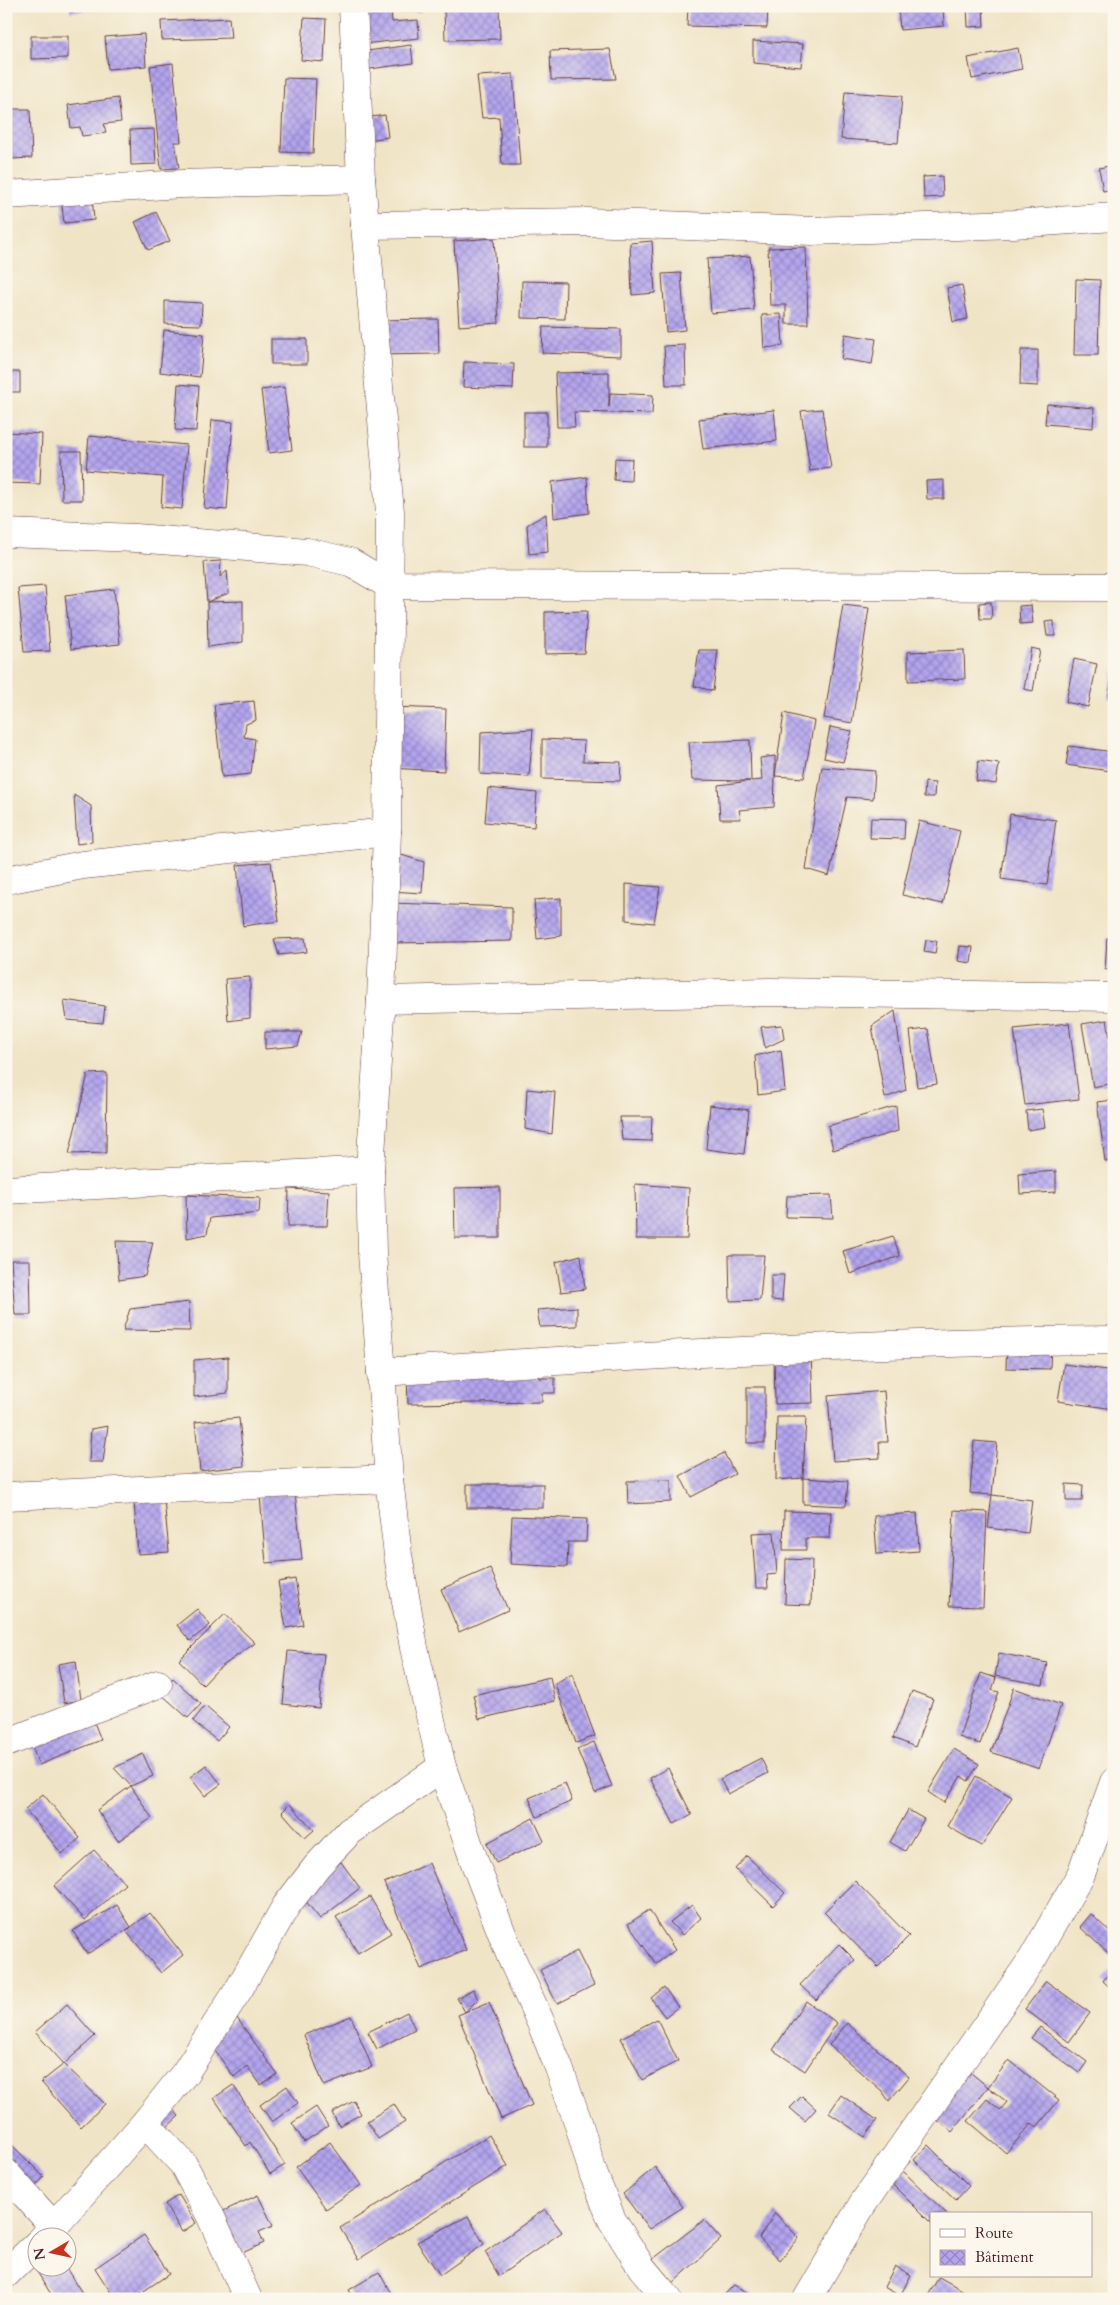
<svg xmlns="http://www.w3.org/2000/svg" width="1120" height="2305" font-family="Cardo,serif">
	<defs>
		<pattern id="building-cross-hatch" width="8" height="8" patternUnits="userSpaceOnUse" patternTransform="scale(1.25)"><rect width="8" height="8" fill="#b2a4ee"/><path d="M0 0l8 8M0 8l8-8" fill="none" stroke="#9385c1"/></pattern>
	</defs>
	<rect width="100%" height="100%" fill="#fbf7ec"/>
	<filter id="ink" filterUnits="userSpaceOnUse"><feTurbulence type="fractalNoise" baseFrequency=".02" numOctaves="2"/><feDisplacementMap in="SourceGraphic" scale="10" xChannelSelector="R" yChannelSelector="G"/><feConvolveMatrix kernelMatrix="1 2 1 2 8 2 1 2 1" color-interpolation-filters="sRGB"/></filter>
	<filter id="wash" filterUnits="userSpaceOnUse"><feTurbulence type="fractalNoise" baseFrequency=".0096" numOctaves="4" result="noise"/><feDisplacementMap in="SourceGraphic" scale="20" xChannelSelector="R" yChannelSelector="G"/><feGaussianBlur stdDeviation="1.12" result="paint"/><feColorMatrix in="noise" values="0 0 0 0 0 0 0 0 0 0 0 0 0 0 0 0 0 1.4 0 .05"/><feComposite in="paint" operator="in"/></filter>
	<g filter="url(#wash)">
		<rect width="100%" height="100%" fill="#f0e4c6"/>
		<g id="blocks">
			<g fill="url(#building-cross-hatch)">
				<polygon points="70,6 106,6 106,9 70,12"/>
				<polygon points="358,6 391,6 392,22 418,20 419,38 363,44"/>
				<polygon points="398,6 421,6 421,12 399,12"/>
				<polygon points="444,6 499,6 500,39 445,40"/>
				<polygon points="688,6 768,6 767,28 687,26"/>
				<polygon points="925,6 943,6 944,26 900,30 898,8"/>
				<polygon points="967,6 983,6 984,26 968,27"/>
				<polygon points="229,18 231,38 162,40 161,21"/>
				<polygon points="304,18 326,19 324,62 301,60"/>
				<polygon points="144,34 146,66 108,69 105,37"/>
				<polygon points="31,36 68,36 68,58 31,59"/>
				<polygon points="753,41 803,44 801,67 753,63"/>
				<polygon points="411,45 413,63 363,70 360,52"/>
				<polygon points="1018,48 1022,69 972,79 968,58"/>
				<polygon points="610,49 616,79 551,80 550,51"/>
				<polygon points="173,63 181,142 175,142 179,168 161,169 150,66"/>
				<polygon points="513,74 520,165 502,165 499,117 482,118 477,76"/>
				<polygon points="284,78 316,79 313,153 281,152"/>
				<polygon points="845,92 902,96 898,143 841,139"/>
				<polygon points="118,98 121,122 104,124 106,133 82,136 80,127 71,128 68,105"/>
				<polygon points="8,109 30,109 32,158 10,159"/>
				<polygon points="385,115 388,137 368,140 365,118"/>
				<polygon points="154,129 156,164 131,165 130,130"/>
				<polygon points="1114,165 1114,189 1103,191 1099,168"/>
				<polygon points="942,176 943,197 924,198 923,177"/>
				<polygon points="92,195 94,220 64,223 61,198"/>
				<polygon points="156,212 170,241 148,250 135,222"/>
				<polygon points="494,238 499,323 459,326 454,241"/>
				<polygon points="652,241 655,293 632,295 630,243"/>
				<polygon points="806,247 808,324 786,324 786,305 770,305 768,248"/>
				<polygon points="750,256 754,310 711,313 707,259"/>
				<polygon points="681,273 685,330 666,332 662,274"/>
				<polygon points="1076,279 1100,280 1098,355 1074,355"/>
				<polygon points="522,281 566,282 565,319 521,318"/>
				<polygon points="962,285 968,319 953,322 947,288"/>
				<polygon points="165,301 202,303 201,325 165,324"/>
				<polygon points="781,314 783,346 764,348 762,315"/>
				<polygon points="438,319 439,354 377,355 376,320"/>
				<polygon points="543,327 621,329 621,356 542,353"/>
				<polygon points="164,330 204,334 200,377 160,372"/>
				<polygon points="845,334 876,339 872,364 841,359"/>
				<rect x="271" y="339" width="36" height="25"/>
				<polygon points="685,345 686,385 666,385 664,346"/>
				<polygon points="1021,350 1038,350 1038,386 1020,385"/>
				<polygon points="464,362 514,364 513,389 463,387"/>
				<rect x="6" y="372" width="14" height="20"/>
				<polygon points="609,372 609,407 610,393 653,395 652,414 574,412 575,427 557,427 555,373"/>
				<polygon points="178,384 199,386 196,431 175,430"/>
				<polygon points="284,387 292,450 269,453 261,390"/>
				<polygon points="1047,404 1094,408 1093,428 1045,424"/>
				<polygon points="822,409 831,468 810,471 801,411"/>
				<polygon points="774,410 777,441 703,449 699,419"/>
				<rect x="524" y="412" width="23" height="35"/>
				<polygon points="212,420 233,422 227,510 204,508"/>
				<polygon points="6,432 42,434 40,484 6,483"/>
				<polygon points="89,436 187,445 182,509 161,507 163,477 86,470"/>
				<polygon points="61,451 81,451 82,500 62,500"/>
				<polygon points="615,458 632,459 631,481 614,480"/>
				<polygon points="587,477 589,513 554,518 552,482"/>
				<polygon points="944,480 944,499 927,499 926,481"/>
				<polygon points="546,514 548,552 529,554 527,525"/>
				<polygon points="221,561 220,577 227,571 229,593 207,602 204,562"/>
				<polygon points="45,586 50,651 24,652 18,588"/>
				<polygon points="114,589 120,644 71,649 65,595"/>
				<polygon points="243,601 243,642 208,647 207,602"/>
				<polygon points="991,602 992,619 980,619 979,603"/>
				<polygon points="843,605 869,608 852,723 824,718"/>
				<polygon points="1031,605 1033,623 1020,624 1019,606"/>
				<polygon points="587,611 584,653 545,654 545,612"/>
				<polygon points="1054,621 1055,636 1047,636 1045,622"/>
				<polygon points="1031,648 1040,650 1033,691 1024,689"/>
				<polygon points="699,650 718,650 713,691 694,686"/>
				<polygon points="964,650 965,679 908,681 908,652"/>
				<polygon points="1074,659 1097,664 1088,707 1066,702"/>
				<polygon points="1113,671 1114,671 1114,699 1108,698"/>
				<polygon points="254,701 256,720 246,724 244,737 255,739 251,774 222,777 214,705"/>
				<polygon points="392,707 446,709 444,771 389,768"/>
				<polygon points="784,713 814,721 804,778 775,776 774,807 739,810 741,819 720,819 718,785 750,781 692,780 689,742 750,740 751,781 762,780 760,758 775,756 775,776"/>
				<polygon points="1113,721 1114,721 1114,748 1108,747"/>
				<polygon points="830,727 852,731 843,762 824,758"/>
				<polygon points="533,729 529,777 480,774 481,732"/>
				<polygon points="542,739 584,741 583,761 621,762 620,781 542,779"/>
				<polygon points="1069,746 1114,752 1111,771 1066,765"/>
				<polygon points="978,761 999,764 996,784 976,781"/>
				<polygon points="822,767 875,771 873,799 847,797 829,876 806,869"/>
				<polygon points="925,782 935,783 934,797 924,797"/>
				<polygon points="488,788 537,793 534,827 485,822"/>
				<polygon points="74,795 91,806 92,842 77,844"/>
				<polygon points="1010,814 1056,820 1047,885 1001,879"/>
				<polygon points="871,818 905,819 904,839 870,838"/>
				<polygon points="919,821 960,831 943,904 902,895"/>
				<polygon points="392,852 424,862 422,893 391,891"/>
				<polygon points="271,862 279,921 243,926 237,865"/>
				<polygon points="626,884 660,887 654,923 626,920"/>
				<polygon points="561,898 561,936 537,939 534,900"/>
				<polygon points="390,903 512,907 512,941 391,943"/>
				<polygon points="305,938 307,952 279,955 274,939"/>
				<polygon points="1107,938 1114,938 1114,969 1105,969"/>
				<polygon points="926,940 937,941 935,954 924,952"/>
				<polygon points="960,946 973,947 971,963 958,961"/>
				<polygon points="250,977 250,1018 228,1021 225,979"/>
				<polygon points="64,1000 105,1006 103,1023 67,1020"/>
				<polygon points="895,1011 906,1090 885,1098 872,1026"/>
				<polygon points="1107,1020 1114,1058 1114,1083 1093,1087 1082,1024"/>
				<polygon points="1069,1023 1079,1099 1025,1105 1014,1029"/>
				<polygon points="782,1025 784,1039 765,1048 761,1027"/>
				<polygon points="928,1029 937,1084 917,1087 910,1031"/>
				<polygon points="265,1032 302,1032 298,1046 265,1049"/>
				<polygon points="781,1050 785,1091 758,1095 755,1056"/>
				<polygon points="107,1073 106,1153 69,1154 88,1074"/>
				<polygon points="527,1089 555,1092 552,1134 525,1129"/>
				<polygon points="1114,1100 1114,1160 1105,1161 1097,1102"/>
				<polygon points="710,1105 749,1110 744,1154 706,1149"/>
				<polygon points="896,1106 898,1131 833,1150 828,1126"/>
				<polygon points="1042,1109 1045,1127 1028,1130 1026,1111"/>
				<polygon points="620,1117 652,1117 651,1141 622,1140"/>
				<polygon points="1056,1171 1056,1192 1020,1194 1019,1174"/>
				<polygon points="635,1184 689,1188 687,1239 636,1239"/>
				<polygon points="500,1187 500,1238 455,1238 454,1188"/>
				<polygon points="289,1189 329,1191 327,1226 288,1226"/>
				<polygon points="186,1195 260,1198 259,1213 210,1218 207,1234 187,1238"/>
				<polygon points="831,1195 833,1218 786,1217 787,1196"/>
				<polygon points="893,1236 900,1256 850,1274 843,1251"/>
				<polygon points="1113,1240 1114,1240 1114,1264 1109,1263"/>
				<polygon points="116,1241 153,1242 145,1276 119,1280"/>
				<polygon points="581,1255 585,1289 561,1292 556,1262"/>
				<polygon points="729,1255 764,1255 760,1300 730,1301"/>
				<polygon points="11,1260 30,1260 31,1315 15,1315"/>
				<polygon points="771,1275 784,1275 782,1301 771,1300"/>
				<polygon points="189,1302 190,1331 123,1330 130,1309"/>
				<polygon points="577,1307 577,1326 540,1327 537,1310"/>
				<polygon points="6,1321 8,1321 9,1338 6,1338"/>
				<polygon points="1007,1341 1051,1343 1050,1369 1006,1368"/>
				<polygon points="811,1353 813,1403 775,1404 774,1355"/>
				<polygon points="228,1357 228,1393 194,1397 194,1360"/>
				<polygon points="1064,1364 1114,1371 1114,1409 1058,1401"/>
				<polygon points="540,1372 539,1378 555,1378 555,1393 542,1393 542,1402 408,1404 407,1374"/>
				<rect x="747" y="1387" width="18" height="56"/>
				<polygon points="884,1391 888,1442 879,1442 880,1458 833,1461 828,1396"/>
				<polygon points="777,1417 806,1417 803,1478 776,1480"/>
				<polygon points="239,1418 244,1466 200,1471 195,1422"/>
				<polygon points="108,1426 103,1462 89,1462 91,1429"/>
				<polygon points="974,1441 997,1443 992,1495 970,1493"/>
				<polygon points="724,1453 735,1474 691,1497 680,1476"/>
				<polygon points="803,1478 848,1481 846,1506 803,1504"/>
				<polygon points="671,1480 671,1502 628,1504 627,1481"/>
				<rect x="467" y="1484" width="76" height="24"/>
				<polygon points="1066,1484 1083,1485 1082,1501 1066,1501"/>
				<polygon points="295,1492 302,1560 266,1563 260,1496"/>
				<polygon points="992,1495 1032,1500 1028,1533 988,1528"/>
				<polygon points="164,1499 169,1552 138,1554 134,1502"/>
				<polygon points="954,1510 987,1512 983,1607 949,1606"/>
				<polygon points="784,1511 831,1512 830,1538 806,1538 806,1550 783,1550"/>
				<polygon points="917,1513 919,1551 877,1554 874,1516"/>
				<polygon points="512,1516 587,1519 586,1542 568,1542 567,1567 510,1564"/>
				<polygon points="774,1532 777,1574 767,1575 768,1588 756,1588 752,1533"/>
				<polygon points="786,1559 812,1560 811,1605 785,1604"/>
				<polygon points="490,1568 508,1610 459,1632 441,1589"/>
				<polygon points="295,1579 303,1625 286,1628 278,1582"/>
				<polygon points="197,1609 210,1625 190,1641 177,1625"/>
				<polygon points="225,1614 255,1643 217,1670 203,1685 179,1660"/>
				<polygon points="288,1651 324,1654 319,1708 283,1704"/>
				<polygon points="999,1653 1047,1663 1043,1685 995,1676"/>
				<polygon points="76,1661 81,1700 64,1703 58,1664"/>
				<polygon points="572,1673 595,1736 576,1743 555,1684"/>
				<polygon points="981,1673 996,1678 992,1690 999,1692 980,1744 959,1737"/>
				<polygon points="550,1677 555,1701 479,1719 473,1695"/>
				<polygon points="173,1678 201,1704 188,1718 160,1693"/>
				<polygon points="1014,1688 1061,1705 1039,1769 991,1752"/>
				<polygon points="912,1691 933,1699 915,1747 893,1738"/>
				<polygon points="205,1706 229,1727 217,1741 193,1721"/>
				<polygon points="92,1717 101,1740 39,1765 30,1742"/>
				<polygon points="594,1742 612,1786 595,1793 577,1749"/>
				<polygon points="954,1749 979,1764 968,1781 961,1776 944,1803 928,1792"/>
				<polygon points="143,1754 153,1776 131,1786 114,1768"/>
				<polygon points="761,1758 768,1773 728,1794 720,1779"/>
				<polygon points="206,1765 221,1784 205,1796 190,1777"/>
				<polygon points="668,1768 692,1815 674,1824 650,1778"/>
				<polygon points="976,1776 1012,1797 982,1846 947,1826"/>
				<polygon points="565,1783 572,1801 537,1817 529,1798"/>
				<polygon points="131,1786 152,1818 118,1841 97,1810"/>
				<polygon points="43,1794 80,1838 62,1854 25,1809"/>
				<polygon points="290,1804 314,1830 305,1838 282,1812"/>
				<polygon points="908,1810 924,1819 905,1851 890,1842"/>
				<polygon points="533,1818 544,1841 496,1863 487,1843"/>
				<polygon points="94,1850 125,1884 85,1920 54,1886"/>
				<polygon points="747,1856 785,1893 773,1906 735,1869"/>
				<polygon points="341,1862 360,1888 320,1919 300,1894"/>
				<polygon points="429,1863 466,1950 421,1969 384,1883"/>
				<polygon points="855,1881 909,1936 878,1967 824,1912"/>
				<polygon points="370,1897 391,1933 358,1953 336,1917"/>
				<polygon points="117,1905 131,1927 87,1954 73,1931"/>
				<polygon points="692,1905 701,1918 682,1935 670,1922"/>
				<polygon points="649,1910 675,1950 656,1964 628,1924"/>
				<polygon points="150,1913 183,1955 161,1973 126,1931"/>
				<polygon points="1091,1914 1114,1936 1114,1959 1080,1927"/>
				<polygon points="839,1944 855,1960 816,2000 800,1985"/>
				<polygon points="577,1951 594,1985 557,2004 540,1970"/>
				<polygon points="1114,1967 1114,1991 1103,1981"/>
				<polygon points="1046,1981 1090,2013 1069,2042 1025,2009"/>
				<polygon points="664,1987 678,2007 665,2017 651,1998"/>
				<polygon points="473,1989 478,1999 465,2012 457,1998"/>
				<polygon points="806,2001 837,2023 805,2071 773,2050"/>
				<polygon points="489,2002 532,2105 501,2119 458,2015"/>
				<polygon points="67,2004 95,2036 64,2064 35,2032"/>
				<polygon points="407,2012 415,2029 377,2049 368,2032"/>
				<polygon points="351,2016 372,2067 324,2086 304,2035"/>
				<polygon points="237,2018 277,2074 261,2085 247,2066 234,2077 207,2040"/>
				<polygon points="657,2019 678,2061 642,2080 621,2038"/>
				<polygon points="847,2023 909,2077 889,2101 882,2091 829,2045"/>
				<polygon points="1040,2027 1087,2062 1079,2073 1031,2038"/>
				<polygon points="1009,2060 1059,2100 1037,2127 1032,2123 1006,2153 968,2121 987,2099 1000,2110 1007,2102 988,2087"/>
				<polygon points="64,2064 105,2104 81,2127 41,2082"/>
				<polygon points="965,2068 988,2087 952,2132 929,2113"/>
				<polygon points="233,2085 285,2165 270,2174 250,2142 246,2146 214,2098"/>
				<polygon points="287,2086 298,2103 272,2122 260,2105"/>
				<polygon points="841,2095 877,2120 865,2137 829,2113"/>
				<polygon points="802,2096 816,2109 805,2121 790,2108"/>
				<polygon points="354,2101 361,2114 339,2126 332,2113"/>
				<polygon points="167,2103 179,2116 164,2130 152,2118"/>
				<polygon points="394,2104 405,2122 378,2139 367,2121"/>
				<polygon points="316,2107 328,2126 304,2142 292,2123"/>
				<polygon points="489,2135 508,2166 359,2259 340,2228"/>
				<polygon points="6,2139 44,2177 30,2192 6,2168"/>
				<polygon points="330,2142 361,2185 326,2209 296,2167"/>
				<polygon points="928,2145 969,2186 956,2200 914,2160"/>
				<polygon points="655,2167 683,2207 649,2229 623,2194"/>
				<polygon points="902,2170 947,2214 931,2214 931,2223 891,2183"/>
				<polygon points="179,2195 196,2223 182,2232 165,2204"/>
				<polygon points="258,2195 273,2226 259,2232 264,2243 238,2255 219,2213"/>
				<polygon points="545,2209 562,2232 499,2276 485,2252"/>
				<polygon points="775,2213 799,2238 780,2260 759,2238"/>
				<polygon points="468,2216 484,2244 440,2275 417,2242"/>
				<polygon points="704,2220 721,2239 673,2283 653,2259"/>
				<polygon points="144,2235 169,2274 132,2299 115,2299 95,2268"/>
				<polygon points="895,2266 911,2275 900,2296 884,2287"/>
				<polygon points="40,2268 66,2268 86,2299 54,2299 36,2270"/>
				<polygon points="379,2272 394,2299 354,2299 349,2290"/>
				<polygon points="939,2277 971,2295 969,2299 926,2299"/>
				<polygon points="734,2285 755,2297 753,2299 720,2299"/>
			</g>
		</g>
	</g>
	<g filter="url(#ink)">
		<use href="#blocks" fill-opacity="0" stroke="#633d42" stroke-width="1"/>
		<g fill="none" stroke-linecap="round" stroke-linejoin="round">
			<g stroke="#633d42" stroke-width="29">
				<g id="street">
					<polyline points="353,6 361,179 390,512 387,832 381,1000 370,1170 372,1253 389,1479 398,1555 414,1648 442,1767 476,1866 511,1957 541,2023 559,2068 579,2125 593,2173 612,2220 642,2268 668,2299"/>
					<polyline points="6,195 182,184 361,179"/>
					<polyline points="365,225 587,222 812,231 1014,224 1114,217"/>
					<polyline points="6,533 136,538 307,552 350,562 389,585 1114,587"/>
					<polyline points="6,880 83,865 387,832"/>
					<polyline points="381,1000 770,992 1114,997"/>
					<polyline points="6,1190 370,1170"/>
					<path d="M381,1372C625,1356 870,1342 1114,1340"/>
					<polyline points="6,1496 389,1479"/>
					<polyline points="6,1743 158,1684"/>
					<polyline points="145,2123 183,2164 210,2215 248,2299"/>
					<polyline points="6,2173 54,2227"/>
					<polyline points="43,2238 145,2123 185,2073 239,1989 286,1906 317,1866 349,1832 442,1767"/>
					<polyline points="6,2274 38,2243"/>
					<polyline points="807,2299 862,2205 1033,1958 1081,1874 1114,1782"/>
				</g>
			</g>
			<use href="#street" stroke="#fff" stroke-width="28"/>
		</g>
	</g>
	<rect width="1120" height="2305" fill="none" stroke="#fbf7ec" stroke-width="25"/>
	<rect x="930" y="2212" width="162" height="65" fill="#fbf7ec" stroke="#b4a19f"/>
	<rect x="940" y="2229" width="25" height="8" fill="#ffffff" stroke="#b4a19f"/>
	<text x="975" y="2238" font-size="15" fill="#4a1f2b">Route</text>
	<rect x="940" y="2250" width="25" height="15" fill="url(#building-cross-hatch)" stroke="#b4a19f"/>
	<text x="975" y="2262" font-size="15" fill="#4a1f2b">Bâtiment</text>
	<g transform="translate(52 2252) rotate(261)"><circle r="24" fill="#fbf7ec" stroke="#b4a19f"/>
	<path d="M0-4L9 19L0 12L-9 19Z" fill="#c8321e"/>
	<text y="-8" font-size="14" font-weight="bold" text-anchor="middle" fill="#4a1f2b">N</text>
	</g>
</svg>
